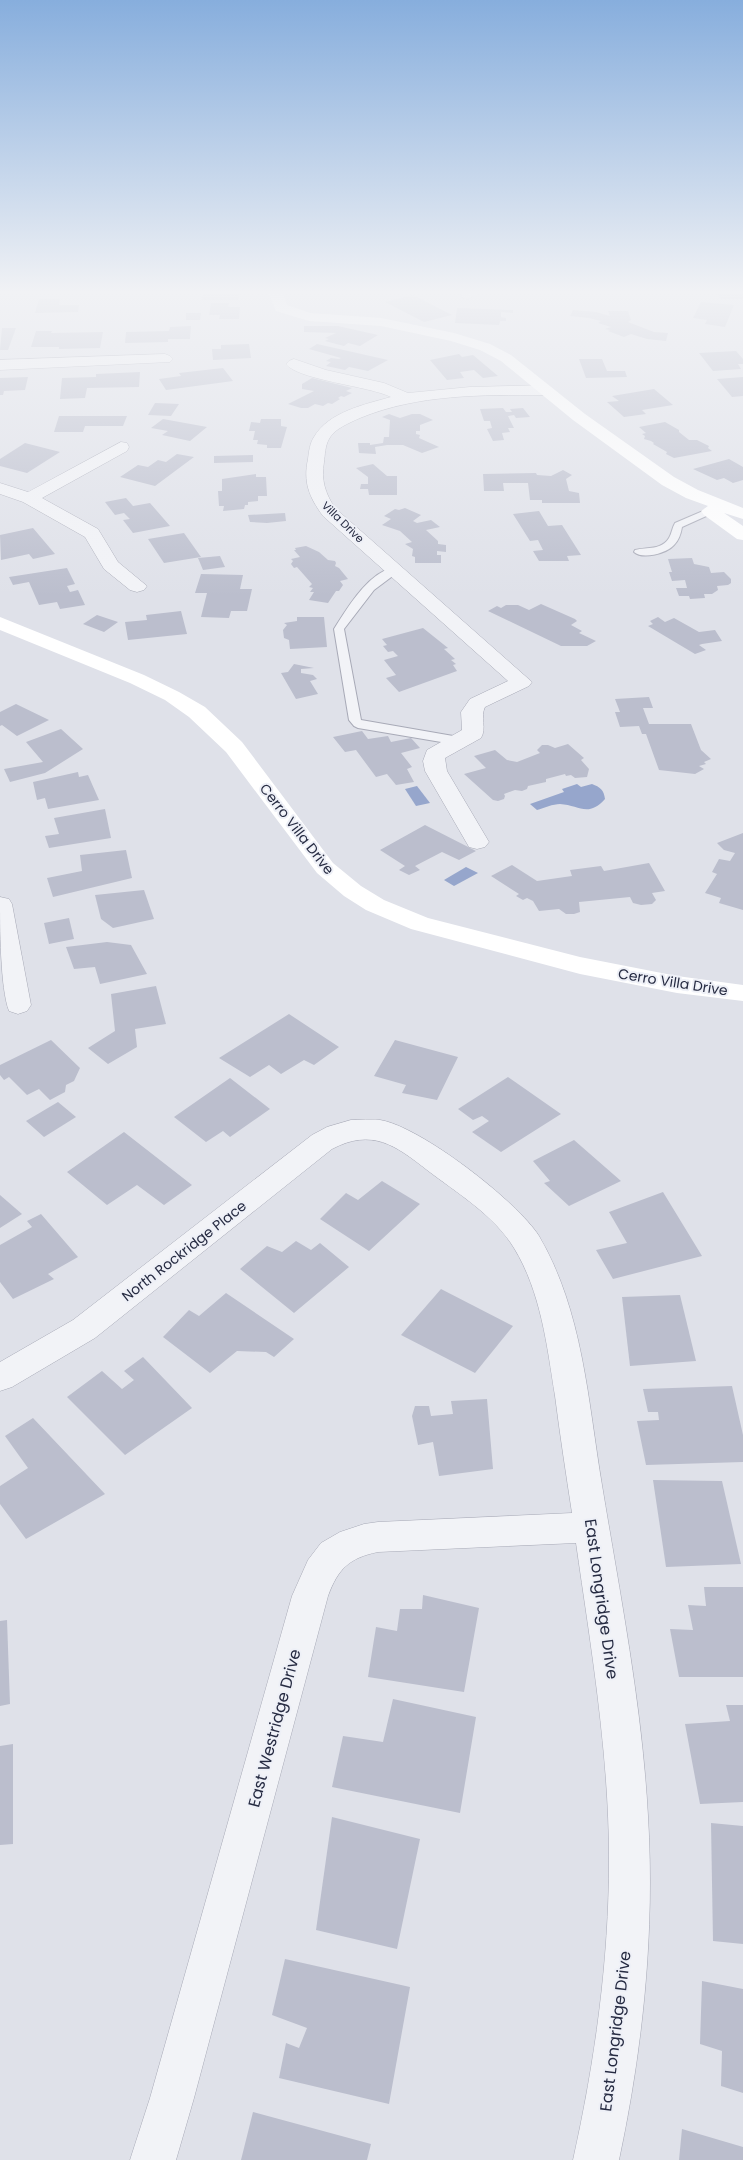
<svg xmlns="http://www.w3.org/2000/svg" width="743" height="2160" font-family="Poppins,sans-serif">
	<rect width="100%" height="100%" fill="#dfe1e9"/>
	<g fill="#96a6cc">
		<path d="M577,784L581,787L592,784C600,787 604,790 605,799C588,818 579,805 560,804C553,804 544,808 537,810L530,804L564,792L562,789Z"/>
		<polygon points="417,786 430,803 416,806 405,789"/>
		<polygon points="466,867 478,873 454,886 444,880"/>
	</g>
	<g fill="#bbbecd">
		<polygon points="203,294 240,294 238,300 201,300"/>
		<polygon points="718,294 743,294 743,299 721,299"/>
		<polygon points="413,295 452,315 424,322 385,302"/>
		<polygon points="39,299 60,299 59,305 79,305 78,312 35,313"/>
		<polygon points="701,302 734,305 725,327 705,324 707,320 693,318"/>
		<polygon points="211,303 229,303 228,307 240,307 239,319 219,319 220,315 209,315"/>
		<polygon points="457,308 513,310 513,313 501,312 501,317 506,318 506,321 500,321 499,325 455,323"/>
		<polygon points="573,310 596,312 610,316 608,311 628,311 631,320 628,322 654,332 668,333 666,341 647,339 631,334 624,337 608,331 610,330 605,329 611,327 598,323 601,321 589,318 570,316"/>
		<polygon points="186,313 201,313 200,320 186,320"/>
		<polygon points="191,326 190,339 168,339 168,342 125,343 126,332 169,331 170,327"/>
		<polygon points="304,326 338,326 378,335 360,346 348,343 344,346 325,341 329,339 325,338 336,333 304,332"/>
		<polygon points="2,328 16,328 8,350 0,350"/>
		<polygon points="36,331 52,331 51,333 103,332 100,348 59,349 59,347 31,347"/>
		<polygon points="249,344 251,358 213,360 212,349 221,349 221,345"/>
		<polygon points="317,344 388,360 368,371 349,367 345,370 326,366 331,362 326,361 331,358 339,359 341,358 309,349"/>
		<polygon points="736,351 743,359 743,364 738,364 741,369 713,371 699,353"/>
		<polygon points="459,354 462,357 473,355 498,376 483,378 474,370 460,372 464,378 447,380 430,360"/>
		<polygon points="579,359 602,359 607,371 625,371 627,377 586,378"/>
		<polygon points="223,368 233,381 166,390 159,379 181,376 179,373"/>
		<polygon points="140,372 139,387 87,388 85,398 60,399 62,378 96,377 96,374"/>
		<polygon points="28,377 25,390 4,391 3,395 0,395 0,378"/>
		<polygon points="743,377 743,396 732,397 717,379"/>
		<polygon points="312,378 352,388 346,391 352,393 344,397 341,396 338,398 340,399 332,404 328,403 323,406 315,404 308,408 301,408 288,404 314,391 302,389 302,384"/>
		<polygon points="654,389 673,405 642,410 646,414 624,417 607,402 619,401 612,396"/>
		<polygon points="155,403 179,404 171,416 148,415"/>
		<polygon points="503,408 506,412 512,412 510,409 523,408 530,417 516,418 514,415 508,416 514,428 508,428 510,432 502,433 504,440 493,441 487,429 492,428 490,421 484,421 480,409"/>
		<polygon points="389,414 400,418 412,414 420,414 433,420 420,425 420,431 416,431 416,434 420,435 419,438 439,447 422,453 403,445 387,445 375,447 376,454 359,453 358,443 370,443 370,445 383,443 384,437 389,437 390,420 382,417"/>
		<polygon points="59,416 127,416 123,426 85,426 83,432 54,432"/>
		<polygon points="163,419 207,427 190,441 162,435 168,431 151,428"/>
		<polygon points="261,419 281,419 281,426 287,427 281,448 267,448 267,445 257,444 258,440 253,440 255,431 249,431 251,422 260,423"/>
		<polygon points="665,422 679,430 679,432 689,440 697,440 709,446 708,448 712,451 674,458 666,454 667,452 653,444 654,443 651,441 644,439 645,436 642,434 646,433 639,427"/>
		<polygon points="25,443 60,452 27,473 0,466 0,459"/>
		<polygon points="177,454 194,457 155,486 120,477 138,465 148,467 158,460 166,462"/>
		<polygon points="253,455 253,462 214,463 214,456"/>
		<polygon points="729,459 743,467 743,480 733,483 724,478 717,480 693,469"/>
		<polygon points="373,464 387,476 397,476 397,495 369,495 368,489 360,489 361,484 368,484 368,477 356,468"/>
		<polygon points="563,470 572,475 566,479 569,491 579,493 580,503 542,503 542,500 530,500 528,483 503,483 504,491 484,491 483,474 536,473 537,475 551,476"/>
		<polygon points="256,474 256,477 266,477 267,496 258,496 258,501 248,502 248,505 245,505 244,509 223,511 224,506 219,506 218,491 222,491 222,479"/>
		<polygon points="126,498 133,506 150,503 170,526 133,533 123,520 130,519 124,513 115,515 105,502"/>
		<polygon points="405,508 421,515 413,521 417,523 431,520 440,527 426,530 438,541 438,544 446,545 446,552 437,551 437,555 441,555 441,563 415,563 415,557 412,556 413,549 405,544 412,542 400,531 382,525 391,519 384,516 395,509 399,510"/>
		<polygon points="539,511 548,526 562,525 581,555 567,556 569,561 539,561 533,551 543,550 538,540 530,541 513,514"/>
		<polygon points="285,513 286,521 267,523 250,522 248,515"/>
		<polygon points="33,528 55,554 33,559 29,554 1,560 0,535"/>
		<polygon points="184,533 201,557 164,563 148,539"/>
		<polygon points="306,546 319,552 328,560 335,561 336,563 335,566 339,568 348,579 340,581 343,585 339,591 336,591 328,603 309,600 314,592 310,592 313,588 309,587 312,584 297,567 294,568 291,564 293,561 291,559 300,557 294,550 296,550 295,548"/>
		<polygon points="220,556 225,567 203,570 198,558"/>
		<polygon points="692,558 694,564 709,567 711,573 724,572 731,579 731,583 728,585 717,586 718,590 712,594 704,594 705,598 690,599 689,596 679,596 676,588 687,588 685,580 672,581 669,572 672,572 668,559"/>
		<polygon points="67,568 75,584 67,586 70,592 78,590 85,605 60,609 57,602 39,605 29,582 13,585 9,577"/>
		<polygon points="201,574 243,575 240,589 252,589 247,611 231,611 229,618 201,617 207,593 195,593"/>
		<polygon points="541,604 575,619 577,621 571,625 582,631 579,633 596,641 587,646 561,646 488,611 497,606 501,608 506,605 518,605 529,610"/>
		<polygon points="181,611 187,634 128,640 125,622 147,620 146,615"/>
		<polygon points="97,615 118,622 104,632 83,624"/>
		<polygon points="297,617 324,617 327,647 290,649 289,640 284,638 283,630 287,625 284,623 297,621"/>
		<polygon points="658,617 665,622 674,618 699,632 715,630 722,641 702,644 699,645 706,650 695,654 648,626 653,624 650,621"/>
		<polygon points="423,628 448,648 444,649 455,659 451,660 456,664 453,665 457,671 399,692 386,678 396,675 384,660 398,656 393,651 388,652 383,646 387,645 382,639"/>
		<polygon points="294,664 314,668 301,669 301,673 313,675 317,679 310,681 318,694 296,699 281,673 288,672"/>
		<polygon points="649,697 653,708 643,708 649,724 691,724 701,750 711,759 704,762 706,764 699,766 704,769 695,774 659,770 646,734 642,734 639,726 620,727 615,712 620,712 615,699"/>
		<polygon points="16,704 49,720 17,736 2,725 0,726 0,712"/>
		<polygon points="61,729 83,749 45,773 10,782 4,769 43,762 26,742"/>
		<polygon points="362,731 368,739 388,736 391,742 411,738 420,748 401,753 412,767 407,769 414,782 396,785 387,774 376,777 356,750 345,752 333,737"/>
		<polygon points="568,744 584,758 581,760 589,769 587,777 575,778 571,775 566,776 565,774 546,779 546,782 528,786 527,789 522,791 515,790 504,794 505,796 504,799 498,801 493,800 464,774 486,768 474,756 495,750 507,760 517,762 540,753 537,750 542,745 548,745 555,748"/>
		<polygon points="78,772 79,777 88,775 99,800 48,809 45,798 37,800 33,782"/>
		<polygon points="105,809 111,838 49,848 45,836 59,834 54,818"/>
		<polygon points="425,825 476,851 459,860 442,852 415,866 420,870 409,875 399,870 405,866 380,850"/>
		<polygon points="743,833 743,910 719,903 721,898 705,893 717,874 712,872 719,859 730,861 735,853 724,850 717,843"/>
		<polygon points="126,850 132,878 53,897 47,878 82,871 80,855"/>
		<polygon points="649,863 665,891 652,893 656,900 652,904 641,905 633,903 630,897 579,902 580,912 574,914 566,914 559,909 539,911 533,901 527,898 523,900 516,896 519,894 491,876 512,865 537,881 572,876 570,870 601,866 604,871"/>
		<polygon points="144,890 154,919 113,928 101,919 95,895"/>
		<polygon points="69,918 74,939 49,944 44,923"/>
		<polygon points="107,942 131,945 147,974 100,984 95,967 74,969 66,947"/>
		<polygon points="156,986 166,1024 135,1029 137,1047 108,1064 88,1048 115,1031 111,994"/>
		<polygon points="289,1014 339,1047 314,1065 304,1060 281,1074 269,1065 250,1077 219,1058"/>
		<polygon points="51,1040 80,1068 74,1081 66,1085 65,1092 50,1100 39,1089 27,1095 9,1077 4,1080 0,1075 0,1065"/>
		<polygon points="395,1040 458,1057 437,1100 402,1093 406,1085 374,1076"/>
		<polygon points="508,1077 561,1114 501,1152 472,1132 489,1121 482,1116 473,1120 458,1109"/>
		<polygon points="230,1078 270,1109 230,1137 223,1131 206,1142 174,1117"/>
		<polygon points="58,1102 76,1117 44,1137 26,1121"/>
		<polygon points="124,1132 192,1185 164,1205 137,1185 107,1205 67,1172"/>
		<polygon points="574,1140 621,1181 569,1206 544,1183 550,1181 533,1161"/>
		<polygon points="382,1181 420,1204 369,1251 320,1219 346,1193 358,1200"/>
		<polygon points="663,1192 702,1256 613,1279 596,1250 627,1243 609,1212"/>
		<polygon points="0,1195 22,1214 0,1228"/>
		<polygon points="41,1214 78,1257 48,1274 54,1279 13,1299 0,1282 0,1245 32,1227 27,1221"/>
		<polygon points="296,1241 311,1250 320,1243 349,1267 294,1313 240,1269 267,1246 282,1252"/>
		<polygon points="441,1289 513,1326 475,1373 401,1335"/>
		<polygon points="226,1293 294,1339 274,1357 266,1352 237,1351 210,1373 163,1337 189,1310 199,1316"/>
		<polygon points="680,1295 696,1361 630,1366 622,1297"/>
		<polygon points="143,1357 192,1408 125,1455 67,1397 102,1371 122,1389 134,1380 124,1371"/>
		<polygon points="732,1386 743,1435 743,1462 646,1465 637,1421 659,1420 658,1412 648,1412 643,1389"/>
		<polygon points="487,1399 493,1469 439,1476 433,1442 418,1445 412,1416 415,1406 429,1406 431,1416 453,1414 451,1401"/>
		<polygon points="33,1418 105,1494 26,1539 0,1504 0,1486 28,1468 5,1436"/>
		<polygon points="653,1480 722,1481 741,1564 666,1567"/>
		<polygon points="704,1587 743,1587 743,1677 679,1677 670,1629 693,1630 688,1605 706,1606"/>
		<polygon points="423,1595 479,1608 464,1692 368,1677 376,1627 397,1631 400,1609 422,1609"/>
		<polygon points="7,1620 10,1704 0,1706 0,1621"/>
		<polygon points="393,1699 476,1717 460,1813 332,1787 343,1736 383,1742"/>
		<polygon points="726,1705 743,1705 743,1802 700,1804 685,1724 730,1721"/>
		<polygon points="13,1744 13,1844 0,1845 0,1746"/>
		<polygon points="332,1817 420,1839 397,1949 316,1930"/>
		<polygon points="711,1823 743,1826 743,1944 713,1941"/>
		<polygon points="285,1959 410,1987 389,2104 279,2078 286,2043 299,2048 307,2028 272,2015"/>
		<polygon points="702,1981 743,1989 743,2093 721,2086 722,2051 700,2044"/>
		<polygon points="253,2112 371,2144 367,2160 241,2160"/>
		<polygon points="682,2129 743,2147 743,2160 679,2160"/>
	</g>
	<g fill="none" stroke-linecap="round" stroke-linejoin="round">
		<g stroke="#a8aab7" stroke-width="2">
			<g id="lane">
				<path d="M710,508L713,509V513L682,527C681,533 679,540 674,545C667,553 643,560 634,552L635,550C647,547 662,550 669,538C672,533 672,528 675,523Z"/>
				<path d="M394,567L399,570L398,572L374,590L344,629L361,720L459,737L463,738L465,741L463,744L459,745L358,728L354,726L349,720L334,629C348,607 367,574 394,567Z"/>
			</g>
		</g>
		<g stroke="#a8aab7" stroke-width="1">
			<g id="street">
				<polygon points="461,294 475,294 475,295 468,299 463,298"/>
				<polygon points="165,354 170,356 173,359 170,362 0,370 0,360"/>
				<path d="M294,359L326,370L384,383L408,393L470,387L544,385L550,387L552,390L550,393L544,395C481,395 419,394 360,418C349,423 334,429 329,439C325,446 325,455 324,462C321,480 325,493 335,508L532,682L529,686L485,707C480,717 487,728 481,738L445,758L447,771L489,842L485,847L477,849L469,847L425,771L423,761L427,750L462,730L461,712L470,699L508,681L323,516C309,497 303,482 308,459C309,451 310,443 314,437C328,412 366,404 391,397C369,386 298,380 286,364L289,361Z"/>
				<polygon points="121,442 127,443 129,447 127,451 42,498 98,529 118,562 147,586 144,590 137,592 130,590 104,569 85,537 23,502 0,494 0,483 28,492"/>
				<path d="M0,897L9,899L12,904L31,1005L27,1011L18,1014L9,1011C0,988 0,925 0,897Z"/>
				<path d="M351,1120C360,1120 371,1119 380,1120C420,1126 518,1202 539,1236C583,1311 588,1401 602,1485C620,1594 642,1705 648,1816C655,1932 643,2047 619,2160H573C595,2061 609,1961 609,1860C609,1753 591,1648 576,1543L378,1552C349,1558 338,1569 328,1596L194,2098L176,2160H130L150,2098L292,1596L308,1560L321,1543L340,1532L364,1524L378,1522L572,1513C566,1474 560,1435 555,1396C547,1346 541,1292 514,1248C494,1215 457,1193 427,1170C395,1145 372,1128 332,1149L95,1338L12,1387L0,1391V1362L73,1320L312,1135L327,1127Z"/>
			</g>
		</g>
		<use href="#lane" fill="#f2f3f7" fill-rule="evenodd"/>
		<use href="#street" fill="#f2f3f7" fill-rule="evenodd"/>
		<g fill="#fff" fill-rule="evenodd">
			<polygon points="269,294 283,294 287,305 310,313 381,318 454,333 490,344 511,355 585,414 674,477 698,490 743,508 743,519 724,513 743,526 743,540 737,539 704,515 701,511 708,506 686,498 662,485 573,420 501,361 480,350 451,341 381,326 309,321 276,311"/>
			<polygon points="0,617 144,675 179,692 205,707 242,742 333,863 361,886 384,900 428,918 580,957 677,976 743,985 743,1001 677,993 580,974 411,929 366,910 344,896 317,873 226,752 189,717 165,700 130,683 0,630"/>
		</g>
	</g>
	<linearGradient id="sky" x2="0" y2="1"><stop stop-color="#87aedd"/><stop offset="0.49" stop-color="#f1f2f5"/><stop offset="1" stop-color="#f1f2f5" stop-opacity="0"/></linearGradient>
	<rect width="743" height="596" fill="url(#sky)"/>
	<g text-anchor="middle" stroke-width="4" stroke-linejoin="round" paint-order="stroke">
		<g font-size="11" fill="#262b42" stroke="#eef0f7">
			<text transform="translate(343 522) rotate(44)" y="4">Villa Drive</text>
		</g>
		<g font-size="14" fill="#262b42" stroke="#eef0f7">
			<text transform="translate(297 829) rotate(52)" y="5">Cerro Villa Drive</text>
			<text transform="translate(673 982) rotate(9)" y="5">Cerro Villa Drive</text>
			<text transform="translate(184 1251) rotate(-38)" y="5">North Rockridge Place</text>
		</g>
		<g font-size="16" fill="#262b42" stroke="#eef0f7">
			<text transform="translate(602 1599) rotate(82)" y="6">East Longridge Drive</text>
			<text transform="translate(274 1728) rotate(-75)" y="6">East Westridge Drive</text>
			<text transform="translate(615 2031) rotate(-83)" y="6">East Longridge Drive</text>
		</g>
	</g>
</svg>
